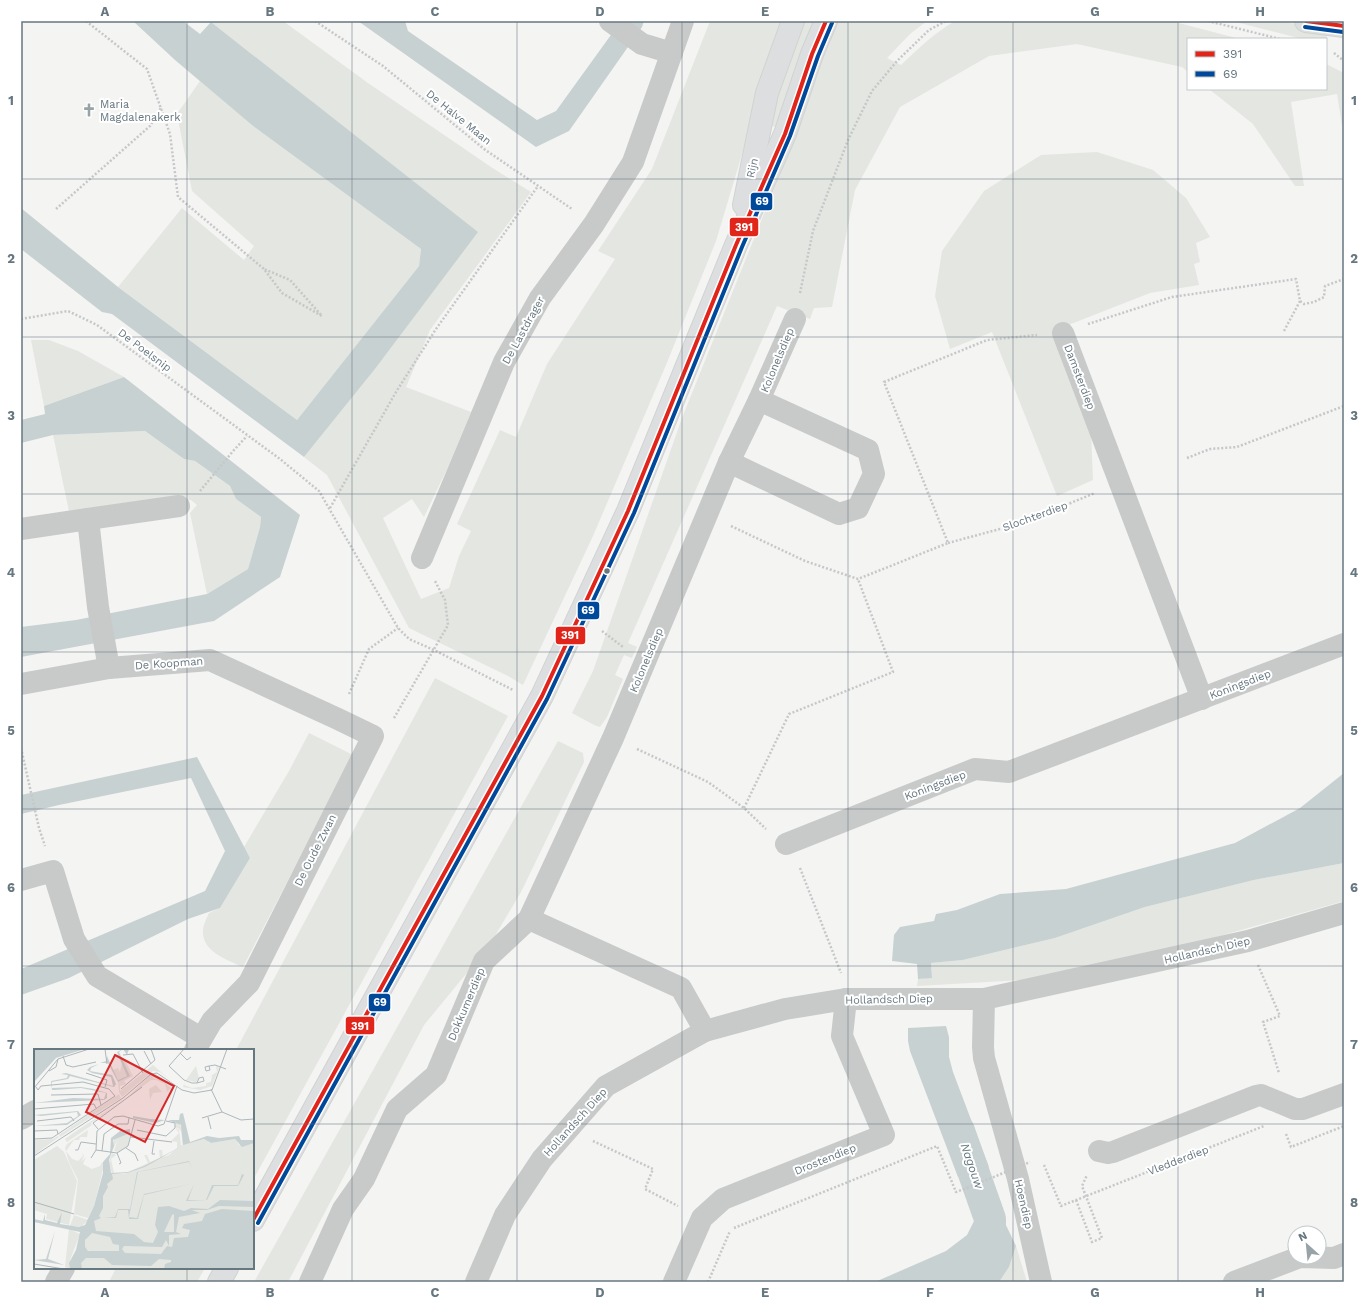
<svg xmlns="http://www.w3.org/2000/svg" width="1365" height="1303" font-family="'Work Sans',sans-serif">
	<rect width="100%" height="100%" fill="#f4f4f3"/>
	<g fill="#e4e6e1">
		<polygon points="212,21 283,21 368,83 491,167 531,192 430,330 406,387 471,412 448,467 424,517 412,499 383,518 421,599 449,588 459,556 471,531 457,524 500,430 516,437 547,364 615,259 598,251 652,169 710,21 782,21 716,241 666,365 593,536 523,685 508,676 409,628 327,475 304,457 375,369 477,232 211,22"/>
		<polygon points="799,21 818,21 778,127 770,126 785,60"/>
		<path d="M837,21H927L910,34L887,58L901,65C918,49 934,33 955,21H1171L1240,39H1188V72L1182,67L1077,44L989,56L900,107L855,190L832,307L814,308L810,319L777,306L628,643L637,647L632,658L624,655L615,675L623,679L607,717L600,727L594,725L572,713L593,671L682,418L796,134L832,31Z"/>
		<polygon points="1237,21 1274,21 1330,28 1328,35 1325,39 1303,39 1236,22"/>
		<polygon points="1326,64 1344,73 1344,125 1342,125 1337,94 1291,102 1304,186 1295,186 1253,124 1209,89 1326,89"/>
		<polygon points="200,81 253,126 421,249 419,266 297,420 118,287 182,208 244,260 254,246 192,191 177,114"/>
		<polygon points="1097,152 1153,170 1186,198 1210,237 1196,243 1200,262 1194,264 1199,285 1150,293 1053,331 1091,431 1093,480 1057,496 992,332 950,349 935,296 942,251 984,191 1041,155"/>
		<polygon points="31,340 49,340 78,351 124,377 44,406"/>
		<polygon points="145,431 184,459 195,461 230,486 236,499 261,517 260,527 248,569 207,594 190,513 197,505 191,500 70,516 53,435"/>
		<polygon points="435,678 508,716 253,1180 253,1050 236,1050"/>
		<path d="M309,733L353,755L243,967C228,960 202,952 203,931C203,925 207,918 209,913L220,908L250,858L244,847L289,771Z"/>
		<polygon points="558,741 583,753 584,762 521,892 489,946 424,1025 288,1282 254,1282"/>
		<polygon points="1344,863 1344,901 1153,955 1023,980 917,986 918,979 932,977 931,963 963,960 1055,938 1145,907 1254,880"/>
		<polygon points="1016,1246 1027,1282 999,1282 1009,1267"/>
		<polygon points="116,1268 205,1268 197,1282 109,1282"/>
	</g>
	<g fill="#c8d1d2">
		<polygon points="133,21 183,21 200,34 211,22 478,232 375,369 304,457 112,314 102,312 21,249 21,208 118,287 297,420 419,266 421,249 253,126 175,60"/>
		<polygon points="358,21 405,21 408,31 537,120 556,111 621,21 644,21 642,27 569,131 536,147"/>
		<polygon points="124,377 300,515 280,577 214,621 21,657 21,627 76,620 207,594 248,569 260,527 261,517 236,499 230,486 195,461 184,459 145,431 53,435 21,443 21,420 45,414 44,406"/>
		<polygon points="197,757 250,858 220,908 188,919 69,978 21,995 21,969 205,891 225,851 191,778 59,805 21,814 21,795"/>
		<polygon points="1344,773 1344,863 1254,880 1145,907 1055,938 963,960 931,963 932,978 918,979 917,964 892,961 894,935 900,927 934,921 936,914 957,910 1000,894 1066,889 1235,843 1300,808"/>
		<path d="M946,1026L949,1037V1057L953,1072L989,1167C979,1172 969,1176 958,1177L910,1051L908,1041V1028Z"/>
		<polygon points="997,1194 1001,1203 1004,1221 1016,1246 1009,1267 999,1282 875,1282 946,1251 967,1235 975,1219 971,1197 987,1197"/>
	</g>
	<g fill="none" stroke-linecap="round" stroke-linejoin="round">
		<polyline stroke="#c8d1d2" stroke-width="32" points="938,1282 979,1261 990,1234 990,1219 959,1131"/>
		<g stroke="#d1d2d2" stroke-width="24">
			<g id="major">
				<polyline points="1306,21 1344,26"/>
				<polyline points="744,205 767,93 793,21"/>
				<polyline points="253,1220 542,696 628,511 736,245 785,134 812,54 826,21"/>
				<polyline points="219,1282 227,1268"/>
			</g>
		</g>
		<g stroke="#c6c7c8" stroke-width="2.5" stroke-dasharray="2 2" stroke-linecap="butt">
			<polyline points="86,21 147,69 170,134 178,197 264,269 282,293 322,316 290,280 264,269"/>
			<polyline points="315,21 383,66 484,149 572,209"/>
			<polyline points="1208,21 1280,39"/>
			<polyline points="1334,53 1344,61"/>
			<polyline points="56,209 150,126 161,108"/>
			<polyline points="800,293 813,231 848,140 872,91 897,61 929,30 946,21"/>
			<polyline points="21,319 68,311 97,325 280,459 319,491 398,628 409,639 434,650 513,690"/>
			<polyline points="1088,324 1172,297 1296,279 1300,301 1304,304 1314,302 1324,297 1325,286 1344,279"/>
			<polyline points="1284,331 1300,301"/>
			<polyline points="1187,458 1210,449 1237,447 1344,406"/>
			<polyline points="200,491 234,450 247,436"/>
			<polyline points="330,508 396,392 436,329 538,186"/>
			<polyline points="731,526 805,561 858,579 948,543 884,382 987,340 1037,335"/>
			<polyline points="948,543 1022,523 1095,493"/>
			<polyline points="602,631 623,647"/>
			<polyline points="349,694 369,649 398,628"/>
			<polyline points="394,718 448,625 445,600 435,581"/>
			<polyline points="21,748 39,828 45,846"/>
			<polyline points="637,749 708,782 744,808 766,829"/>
			<polyline points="744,808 789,714 893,672 858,579"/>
			<polyline points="800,868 841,973"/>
			<polyline points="1258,965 1280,1016 1263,1022 1279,1073"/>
			<polyline points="1286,1134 1291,1147 1344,1126"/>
			<polyline points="593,1141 653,1169 645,1189 678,1206"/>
			<polyline points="1044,1165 1061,1206 1264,1126"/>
			<polyline points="1076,1200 1092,1242 1102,1238 1082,1186 1087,1175"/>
			<polyline points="734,1228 937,1146 956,1192 967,1188"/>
			<polyline points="708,1282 730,1231"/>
		</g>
		<g stroke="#c8caca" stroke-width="22">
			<polyline points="610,21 642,44 672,53"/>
			<polyline points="1063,333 1202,699"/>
			<polyline points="729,462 839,514 858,508 874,474 868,450 759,400"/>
			<polyline points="88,519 179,506"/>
			<polyline points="21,529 88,519 98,607 109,668"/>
			<polyline points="422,558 504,362 540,298 594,224 633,162 683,21"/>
			<polyline points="21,684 109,668 210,660 338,719 373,736 249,983 212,1021 195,1050"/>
			<polyline points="786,844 975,769 1009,772 1344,644"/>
			<polyline points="21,880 53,871 74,939 97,976 201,1038"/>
			<polyline points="529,919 681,988 705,1031"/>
			<polyline points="984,999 983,1047 984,1058 1018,1179 1041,1282"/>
			<polyline points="21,1119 35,1111"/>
			<polyline points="1099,1151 1108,1153 1113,1152 1256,1096 1261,1095 1295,1109 1303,1109 1344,1094"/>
			<polyline points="56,1282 64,1268"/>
			<polyline points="310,1282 343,1209 364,1179 397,1109 436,1075 484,961 529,919 613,738 729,462 759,400 795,319"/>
			<polyline points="476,1282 505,1215 542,1159 606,1086 705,1031 785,1009 846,999 984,999 1248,941 1344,913"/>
			<polyline points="674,1282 702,1218 723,1199 884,1135 842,1036 846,999"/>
			<polyline points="1234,1282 1300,1257 1334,1258 1344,1254"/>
		</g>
		<use href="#major" stroke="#dddedf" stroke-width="22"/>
		<polyline stroke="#c6c7c8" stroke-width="2.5" stroke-dasharray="2 2" stroke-linecap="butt" points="967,1188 1030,1162"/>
		<g stroke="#fff" stroke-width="7">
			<g id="bus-1">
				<polyline points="1306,21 1344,26"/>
				<polyline points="253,1220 542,696 628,511 736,245 785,134 812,54 826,21"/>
			</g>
		</g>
		<g stroke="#fff" stroke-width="7">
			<g id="bus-2">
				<polyline points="1305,27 1343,32"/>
				<polyline points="258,1223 547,699 634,513 742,247 790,136 818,56 832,23"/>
			</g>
		</g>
		<use href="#bus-1" stroke="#e1251b" stroke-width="4"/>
		<use href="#bus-2" stroke="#004899" stroke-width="4"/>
	</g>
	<path fill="none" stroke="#667780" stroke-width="1" stroke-opacity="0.55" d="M187,21V1050M352,21V1282M517,21V1282M682,21V1282M848,21V1282M1013,21V1282M1178,21V1282M21,179H1344M21,337H1344M21,494H1344M21,652H1344M21,809H1344M21,966H1344M21,1124H35M253,1124H1344M187,1268V1282"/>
	<defs>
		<g id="church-bare" transform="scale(1.08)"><path d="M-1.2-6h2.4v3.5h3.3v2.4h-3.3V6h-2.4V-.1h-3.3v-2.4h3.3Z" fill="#98a3a8" stroke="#fff" stroke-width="2.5" paint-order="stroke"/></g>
	</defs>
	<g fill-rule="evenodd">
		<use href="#church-bare" x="89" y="110"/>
	</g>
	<circle fill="#667780" stroke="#fff" stroke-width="1.5" cx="607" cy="571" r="3.5"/>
	<g text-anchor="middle" stroke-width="4" stroke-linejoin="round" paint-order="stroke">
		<g font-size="11" fill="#667780" stroke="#fff" text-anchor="start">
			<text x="100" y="108">Maria<tspan x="100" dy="13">Magdalenakerk</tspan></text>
		</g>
		<g font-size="11" fill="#667780" stroke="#fff">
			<text transform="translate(459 117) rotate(39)" y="4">De Halve Maan</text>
			<text transform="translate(752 168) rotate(-78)" y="4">Rijn</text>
			<text transform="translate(523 330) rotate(-61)" y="4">De Lastdrager</text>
			<text transform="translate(145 350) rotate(37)" y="4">De Poelsnip</text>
			<text transform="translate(777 360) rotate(-67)" y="4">Kolonelsdiep</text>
			<text transform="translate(1080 377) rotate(69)" y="4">Damsterdiep</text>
			<text transform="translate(1035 516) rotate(-20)" y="4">Slochterdiep</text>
			<text transform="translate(646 660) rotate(-67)" y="4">Kolonelsdiep</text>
			<text transform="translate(169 663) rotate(-4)" y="4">De Koopman</text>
			<text transform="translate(1240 684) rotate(-21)" y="4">Koningsdiep</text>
			<text transform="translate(935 785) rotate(-21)" y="4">Koningsdiep</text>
			<text transform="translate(315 850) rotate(-63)" y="4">De Oude Zwan</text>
			<text transform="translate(1207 950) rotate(-13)" y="4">Hollandsch Diep</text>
			<text transform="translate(889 999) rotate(-1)" y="4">Hollandsch Diep</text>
			<text transform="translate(466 1004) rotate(-67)" y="4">Dokkumerdiep</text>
			<text transform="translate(575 1122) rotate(-48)" y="4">Hollandsch Diep</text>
			<text transform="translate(825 1159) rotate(-22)" y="4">Drostendiep</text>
			<text transform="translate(1178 1160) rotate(-21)" y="4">Vledderdiep</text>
			<text transform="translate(1024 1204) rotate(77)" y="4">Hoendiep</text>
		</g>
		<g font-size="12" font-style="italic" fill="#62787d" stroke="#fff">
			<text transform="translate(972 1166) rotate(71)" y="4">Nagouw</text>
		</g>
	</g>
	<g transform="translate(34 1049)">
		<rect width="220" height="220" fill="#f4f4f3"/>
		<path d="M91,11L99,27L90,32L92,35L86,37V42L119,16L135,30L126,23L119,22L88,48L85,43L84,33L96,27L89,12ZM88,14L93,27L84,31L79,21L84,19L86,23ZM162,17L165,29L162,33L152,31ZM182,17L185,19L178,37L166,41L149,38L151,32L150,36L158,39L172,37V33L174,38L173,34L177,33L178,26L183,23ZM122,25L128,29L122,28L118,29L127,30L139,41L136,51V40L133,43L131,35L122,31H117L91,51L116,26ZM122,36L128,43L119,44L116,51L115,40ZM85,45L87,49L26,88L25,86ZM89,51L57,74L58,76L33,93L31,90L38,85ZM142,73L148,78L150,95L171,90L176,94L201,90L205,96L220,93V220L38,219L59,203L52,201L49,196L54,185L60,181L59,173L64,167L71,137L78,125L75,114L78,104L82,106L77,110L80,124L90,125L114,114L110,106H113L116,113L126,109L125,101H128L129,108L135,106L143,99V93L137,92L145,84L141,78L145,81L147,96H149L147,82L144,79L141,78ZM54,81L53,88H46L45,91H40L32,102L38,110L44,112L49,107L48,104L50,107L47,113L52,108L49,115L58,120L66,117L68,113L70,116L60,157L54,169L40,165L44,131L35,113L31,99L33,95ZM97,83L94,97L84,103L80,102L84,90L78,102L80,90ZM24,87L25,88L0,106V91L19,90ZM23,97L30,103L43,132L35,176L12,170L13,165L0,161V111ZM40,166L54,171L47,178L36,177ZM35,180L46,185L36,211V220L31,218Z" fill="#e4e6e1"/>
		<path d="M0,0H51L22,9L0,33ZM89,0H95L93,6L89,0L85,3L96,27L84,33L74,14H66L72,12L73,7L84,31L93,27L83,3ZM65,15L57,19L56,22L78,26L82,35L80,38L36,27L34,30L18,33V39L47,38L60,40L73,44V49L70,51L0,54L39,49L70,50L72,44L47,39L21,41H15H18L17,32L33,29L34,26L27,25L32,24L79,37L77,28L58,24L53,21L56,18ZM44,62L47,66L33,76L0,77L33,74L44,67L43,63L7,67L0,66ZM149,64L156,93L173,87L185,89L205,87L207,91H220V94L208,98L201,90L177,94L170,90L149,96L147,76L134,71H145L146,65ZM99,67L116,70L131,71L122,74L99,69ZM96,80V84L79,91L80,97L75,111L77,124L94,123L110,117L148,97L111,118L93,124L78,125L79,130L73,135L74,138L69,147V159L65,167L67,169L60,172L62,182L100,185L110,193L119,194L124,183L121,176L124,158L135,157L150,162L157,159L174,160L186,151L219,152V158L185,157L173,161H158L166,164L145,168L142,183L147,185L135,186V197L132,191L128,198L90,197L88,200L91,204L127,205L133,197L138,198L140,189L154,188L156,181L148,179L150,175L168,172L171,165L188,160L220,162V220H130L131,215L137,213V211L125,210L117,217L78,216L70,209H52L47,214L48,219H36L35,214L42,201L46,183L0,173V170L9,172L11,165V171L23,174L28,163L26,175L45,178L51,176L60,157L69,124V113L76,105L77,89L86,82ZM140,165V183H130L138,166ZM58,184L76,188L79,195L85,196V202H54L51,198V191ZM155,113L104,123L95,168L103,169L110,145L157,135L110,146L104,170H95L94,161H84L82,169H70L81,168L84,160H96L103,123L155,112L158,120ZM208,125L210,126L204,137H180L173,151L152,152L160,135L154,151H172L178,136H204ZM21,182L14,210L30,216L0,211L12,210Z" fill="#c8d1d2" fill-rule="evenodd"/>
		<path fill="none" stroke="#aeb7bb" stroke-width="1" d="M71,0L73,15M150,0L135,17L150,31L158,34H163L170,32L169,28L165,29L163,34M110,2L117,15M146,4L153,11L157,8M89,6L99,5L109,24M29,7L32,16L39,18L62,13M175,17L176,21L172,22L171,18L175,17L181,16L192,20M15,22L22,18L24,10M52,24L73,31L71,38M0,39L24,10L55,0M87,40L121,11L117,0M177,40L188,63M17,46L64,45L67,56M0,60L60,55L62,59M188,63L207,71L220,70M174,68L177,80M168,69L188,63M3,72L37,68L40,72M64,80L59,74L108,38M103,81L132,87L141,79V74L132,72M0,82L23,81L24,85M97,88L138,93M0,90L18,89L81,47L75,40L49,33L7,37L4,41L2,38M120,92L118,105H121M92,99L101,105L104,112M41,101H44L47,93L62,95M62,101L63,82L80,68L89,67L124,77L130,75L143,37M68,102L70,85L84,75H94L95,69M0,107L89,49L117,25L123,24L148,41L160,44L178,41L193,0M57,109L62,101L83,104M85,115L87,114L83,104L94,97L101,71M0,153L40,165M0,215L30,220"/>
		<path fill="#d62828" fill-opacity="0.15" stroke="#d62828" stroke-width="2" d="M81,6L140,37L111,93L52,63Z"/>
		<rect width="220" height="220" fill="none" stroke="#667780" stroke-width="2"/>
	</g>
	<g stroke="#fff" stroke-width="1.5">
		<rect x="750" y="192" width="23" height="19" rx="4" fill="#004899"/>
		<rect x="729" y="217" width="30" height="20" rx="4" fill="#e1251b"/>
		<rect x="577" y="601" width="23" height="19" rx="4" fill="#004899"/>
		<rect x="555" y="626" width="31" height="19" rx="4" fill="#e1251b"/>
		<rect x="368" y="993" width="23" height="19" rx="4" fill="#004899"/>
		<rect x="345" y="1016" width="30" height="19" rx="4" fill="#e1251b"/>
	</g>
	<g font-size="11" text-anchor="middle" font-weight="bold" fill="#fff">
		<text x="762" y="205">69</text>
		<text x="744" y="231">391</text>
		<text x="588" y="614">69</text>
		<text x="570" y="639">391</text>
		<text x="380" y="1006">69</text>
		<text x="360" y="1030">391</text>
	</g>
	<rect width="1365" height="1303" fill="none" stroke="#ffffff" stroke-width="44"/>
	<rect x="1187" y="38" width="140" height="52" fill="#ffffff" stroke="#c2c9cc"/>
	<rect x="1195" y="51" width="20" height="6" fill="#e1251b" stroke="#c2c9cc"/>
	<text x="1223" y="58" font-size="12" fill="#667780">391</text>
	<rect x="1195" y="71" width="20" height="6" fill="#004899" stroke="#c2c9cc"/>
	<text x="1223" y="78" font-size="12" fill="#667780">69</text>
	<g transform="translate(1307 1245) rotate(333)"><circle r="19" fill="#ffffff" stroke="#c2c9cc"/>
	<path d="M0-3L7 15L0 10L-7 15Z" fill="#98a3a8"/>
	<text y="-6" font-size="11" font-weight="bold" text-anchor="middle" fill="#667780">N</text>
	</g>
	<rect x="22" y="22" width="1321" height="1259" fill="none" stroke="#667780" stroke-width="1.5"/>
	<g font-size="13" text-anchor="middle" font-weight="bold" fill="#667780">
		<text x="105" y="16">A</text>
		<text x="270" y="16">B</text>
		<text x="435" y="16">C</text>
		<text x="600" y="16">D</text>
		<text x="765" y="16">E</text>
		<text x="930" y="16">F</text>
		<text x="1095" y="16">G</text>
		<text x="1260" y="16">H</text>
		<text x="11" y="105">1</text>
		<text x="1354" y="105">1</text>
		<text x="11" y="263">2</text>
		<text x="1354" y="263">2</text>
		<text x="11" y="420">3</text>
		<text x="1354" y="420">3</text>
		<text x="11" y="577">4</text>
		<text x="1354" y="577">4</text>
		<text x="11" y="735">5</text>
		<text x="1354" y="735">5</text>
		<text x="11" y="892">6</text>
		<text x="1354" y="892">6</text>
		<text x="11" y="1049">7</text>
		<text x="1354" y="1049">7</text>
		<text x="11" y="1207">8</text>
		<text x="1354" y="1207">8</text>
		<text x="105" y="1297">A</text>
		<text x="270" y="1297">B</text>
		<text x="435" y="1297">C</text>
		<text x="600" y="1297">D</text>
		<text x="765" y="1297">E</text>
		<text x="930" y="1297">F</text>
		<text x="1095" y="1297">G</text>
		<text x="1260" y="1297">H</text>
	</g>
</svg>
